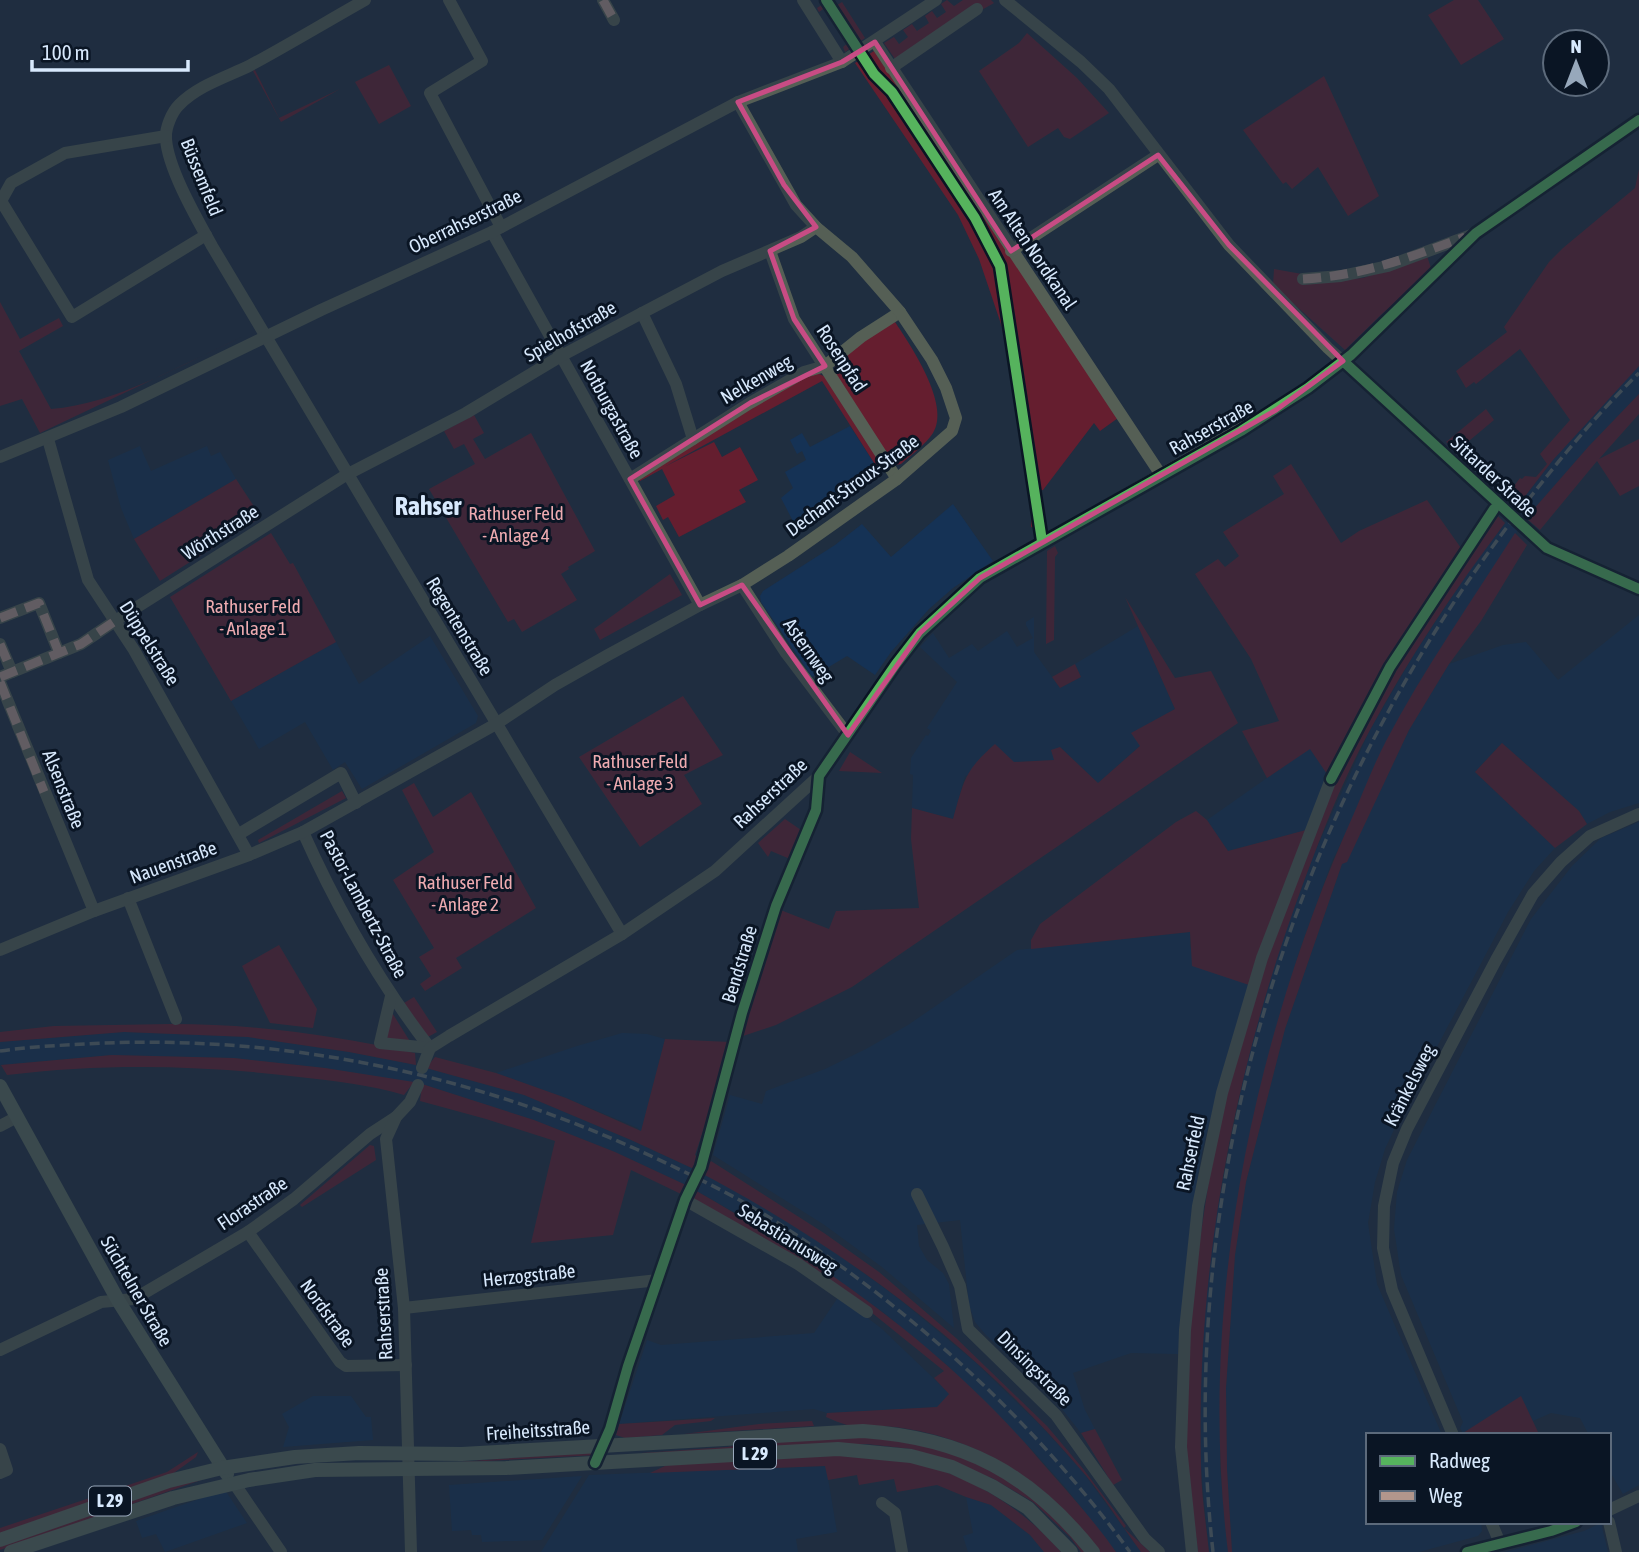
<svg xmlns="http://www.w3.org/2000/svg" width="1639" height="1552" font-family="'Asap Condensed',sans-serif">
	<rect width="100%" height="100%" fill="#1f2e40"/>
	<g fill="#153255">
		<polygon points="1639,366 1639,394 1589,446 1526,518 1424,675 1332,861 1298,955 1263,1077 1234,1222 1220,1377 1220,1468 1228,1552 1209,1552 1201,1467 1201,1371 1207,1284 1216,1216 1246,1064 1280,946 1315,852 1369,732 1413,656 1469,571 1553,460"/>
		<polygon points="850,426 876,466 796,527 781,498 793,488 785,472 806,460 802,451 797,454 790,440 802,433 810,447"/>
		<polygon points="140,446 151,471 207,446 211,456 220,452 236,479 134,539 121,508 108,460"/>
		<polygon points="953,504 993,561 953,588 929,609 891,652 875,675 847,656 812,677 761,602 760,596 763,591 835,545 862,524 891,557"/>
		<polygon points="1639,615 1639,803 1610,812 1587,824 1579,811 1502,743 1475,772 1555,848 1534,871 1508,912 1399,1119 1385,1149 1375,1182 1368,1223 1377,1284 1442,1435 1368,1435 1368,1522 1481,1522 1482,1531 1478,1536 1419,1552 1232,1552 1227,1469 1226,1388 1235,1255 1246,1182 1285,1029 1342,864 1347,861 1409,730 1449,664 1503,645 1526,642 1558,680"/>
		<polygon points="1034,617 1034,652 1060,688 1081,677 1075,664 1138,626 1175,709 1132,733 1141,745 1098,783 1060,747 1055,760 1014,762 965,776 953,819 912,808 913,775 910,774 911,758 926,735 928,736 931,731 927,728 957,682 920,647 933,633 949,658 972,644 978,651 1007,631 1017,647 1033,638 1026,625 1026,622"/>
		<polygon points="430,636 478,716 476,723 362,789 345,762 333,770 305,722 259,749 231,701 336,642 359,684"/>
		<polygon points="1310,748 1329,777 1306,830 1228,851 1207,820"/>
		<polygon points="1639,822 1639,1485 1623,1494 1609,1470 1609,1435 1589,1435 1580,1418 1551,1413 1533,1421 1521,1397 1463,1433 1460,1428 1463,1422 1401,1275 1394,1229 1397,1192 1407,1160 1531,919 1572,866 1601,838"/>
		<polygon points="1190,932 1190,947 1249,985 1225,1063 1202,1152 1192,1212 1178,1354 1131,1353 1073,1373 1085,1410 1095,1429 1081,1433 1054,1399 986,1335 975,1322 969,1305 960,1220 917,1225 919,1246 927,1260 943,1273 949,1284 954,1328 882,1267 823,1224 713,1155 730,1095 762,1104 766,1091 825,1069 866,1049 908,1025 1017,950"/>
		<polygon points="124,1032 248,1037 349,1052 416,1065 417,1070 426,1068 524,1095 631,1140 696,1170 763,1206 823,1243 899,1299 975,1362 1040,1425 1082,1471 1141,1552 1116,1552 1066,1488 1033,1451 949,1367 884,1313 810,1260 753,1223 688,1186 615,1152 534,1120 422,1084 325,1068 234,1058 112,1055 0,1065 0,1042"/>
		<polygon points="622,1033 647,1034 665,1039 641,1132 638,1128 566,1098 496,1073 577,1046"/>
		<polygon points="839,1296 882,1329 950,1394 937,1407 827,1413 814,1409 619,1424 647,1340 661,1345 814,1333"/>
		<polygon points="313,1396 351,1396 366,1417 371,1417 373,1440 283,1447 289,1427 282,1414"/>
		<polygon points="826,1466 837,1532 796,1539 798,1552 541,1552 589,1475"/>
		<polygon points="582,1476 542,1540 482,1542 481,1535 472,1535 471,1530 452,1531 449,1485"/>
		<polygon points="225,1490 247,1523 165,1552 156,1534 142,1538 136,1521"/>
		<polygon points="966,1497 991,1505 1030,1535 1044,1552 968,1552 963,1536 973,1533"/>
		<polygon points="1601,1523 1608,1552 1505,1552 1584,1531"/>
	</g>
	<g fill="#651e2f">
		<polygon points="829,0 834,7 842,2 865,38 845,52 843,47 849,42 826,7 819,12 817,8"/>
		<polygon points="947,0 954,6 963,0 991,0 994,3 895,59 884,43 894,37 899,44 908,37 903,30 912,24 917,31 929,23 925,16 932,11 937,18 946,12 941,4"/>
		<polygon points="1454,0 1478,0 1504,39 1461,65 1428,15"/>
		<polygon points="1027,33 1077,78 1109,113 1070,139 1064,137 1058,128 1028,147 979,71 1019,43"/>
		<polygon points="874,51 1118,418 1100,431 1094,423 1043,490 1037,491 1033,496 1035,528 1031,527 1032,506 1021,433 1002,327 979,259 958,215 855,63"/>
		<polygon points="389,65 411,106 379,124 355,82"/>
		<polygon points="255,70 279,118 340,89 281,122 253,71"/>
		<polygon points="1324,76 1379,196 1348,216 1318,167 1292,189 1286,182 1283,184 1243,130"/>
		<polygon points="1639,169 1639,366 1553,460 1516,508 1505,498 1520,478 1522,479 1525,476 1536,477 1547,464 1540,454 1570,420 1520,349 1476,384 1474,382 1466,388 1456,371 1507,332 1504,327 1549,262 1563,248 1635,188"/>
		<polygon points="1427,256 1432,271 1382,314 1345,350 1273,285 1274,269 1302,274 1304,283 1363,278"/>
		<path d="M0,302L20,339L59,318L63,326L19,351L51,409C116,404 182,364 242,337L40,433L22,399L0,406Z"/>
		<path d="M895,322C911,346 951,405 933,433C925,445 911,455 901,464L895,465L835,377L834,369C847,346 873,334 895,322Z"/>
		<polygon points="817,373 828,378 880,460 876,466 822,381 664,467 714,442 722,457 740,447 758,480 739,490 746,502 679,537 668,517 663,520 656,506 675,495 662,469 640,481 639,479 805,375"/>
		<polygon points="1639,394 1639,414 1599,459 1639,439 1639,486 1620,496 1597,461 1540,530 1526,518 1589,446"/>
		<polygon points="1486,409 1494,420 1457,451 1446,442"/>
		<polygon points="474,415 484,433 473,439 485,459 531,433 595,551 568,567 569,569 561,574 577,600 522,632 514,619 508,622 429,489 475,464 464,444 454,449 444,431"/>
		<polygon points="1291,464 1341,543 1359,531 1427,500 1461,548 1380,678 1329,777 1310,749 1267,778 1242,731 1279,721 1251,659 1195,574 1218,559 1225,567 1239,556 1223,532 1284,494 1273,476"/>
		<polygon points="236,479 261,517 160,581 134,539"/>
		<path d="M1496,514L1505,523C1455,589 1409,658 1370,730C1342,781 1320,838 1300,892C1233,1075 1196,1270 1201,1464C1201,1493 1206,1523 1209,1552H1198L1185,1449L1190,1331L1198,1253L1213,1153L1234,1063L1273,937L1313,833L1351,747L1418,629Z"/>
		<polygon points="271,533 290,564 293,563 336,642 231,701 170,597"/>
		<path d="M1515,533L1527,545L1481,621L1449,664L1409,730L1347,862L1342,864L1285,1029L1246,1182L1235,1255L1226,1388L1227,1469L1232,1552H1228C1197,1305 1253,1037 1355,811C1365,788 1374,764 1386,741C1424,669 1471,602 1515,533Z"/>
		<polygon points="1055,546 1058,553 1055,557 1054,640 1046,644 1047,551"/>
		<polygon points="670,574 682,595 600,640 594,629"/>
		<path d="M1125,597L1175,678L1211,671L1238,723L852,987L776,1025L737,1038L778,909L829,929L836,911L919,908L911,839L912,808L953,819C964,781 964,771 995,744L1014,762L1054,760L1051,750L1060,747L1098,783L1140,746L1131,733L1175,709Z"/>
		<polygon points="1075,664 1081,677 1060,688 1052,677"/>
		<polygon points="683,696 723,755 684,775 702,804 640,847 579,757"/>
		<polygon points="1502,743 1579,811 1587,824 1555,848 1475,772"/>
		<polygon points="850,752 882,773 839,771"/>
		<polygon points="414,783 433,817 471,792 536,908 456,958 462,968 425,991 420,984 431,976 419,957 434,948 393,880 434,852 402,790"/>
		<polygon points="342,791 346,798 259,843 258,840"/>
		<polygon points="1196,811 1207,820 1228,851 1306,830 1249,985 1192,966 1190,932 1031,949 1031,940 1040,924 1176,822"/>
		<polygon points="785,819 801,830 790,859 771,851 768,857 758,843"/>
		<polygon points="279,945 317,1009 313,1028 270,1023 242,966"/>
		<polygon points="414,997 437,1032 426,1038 404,1003"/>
		<polygon points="391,1011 411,1043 385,1039"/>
		<path d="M171,1024C257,1024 331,1035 415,1053L416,1065L349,1052L248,1037L124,1032L0,1042V1032L54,1026Z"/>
		<polygon points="665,1039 730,1042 727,1060 695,1155 699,1158 696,1170 631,1140 524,1095 426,1068 435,1057 496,1073 566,1098 641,1131"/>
		<path d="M112,1055L234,1058L325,1068L414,1082L404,1095C371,1085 334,1081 299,1077C202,1065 104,1063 7,1075L1,1065Z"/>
		<polygon points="422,1084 534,1120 615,1152 688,1186 681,1194 631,1170 613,1235 531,1243 555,1141 486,1119 420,1101"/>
		<polygon points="370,1145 374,1146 376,1160 302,1207 300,1205"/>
		<path d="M711,1161L824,1233L879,1272L956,1338L1047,1426L1084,1470L1126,1526L1124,1528L1150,1552H1141C1121,1525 1103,1495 1081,1470C977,1347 843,1248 701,1173Z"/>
		<path d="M693,1189C820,1261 943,1346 1038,1458C1065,1489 1093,1519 1116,1552H1100C1049,1483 981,1438 895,1427C879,1425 862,1428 847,1425C840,1423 833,1420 826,1417L827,1413L937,1407L949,1394L934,1378L944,1371L861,1304L690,1199Z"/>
		<polygon points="1521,1396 1538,1432 1533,1435 1463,1435 1463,1433"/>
		<polygon points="715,1418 711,1421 675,1425 662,1435 625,1438 616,1435 619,1424"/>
		<polygon points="812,1421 814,1426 684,1434 759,1424"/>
		<polygon points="1095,1429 1122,1480 1113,1485 1081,1433"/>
		<polygon points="867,1437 911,1442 961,1456 998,1474 1036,1499 1086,1552 1081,1552 1070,1537 1033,1502 992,1478 911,1449 867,1444 826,1444 642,1456 642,1453 727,1447 772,1440"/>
		<polygon points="597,1451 598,1455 448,1463"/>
		<polygon points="198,1452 196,1457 171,1475 0,1533 0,1528 167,1472"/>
		<path d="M825,1455C848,1456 872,1456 895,1459C958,1468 1020,1504 1061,1552H1044L1030,1535L991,1505L966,1497L937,1485L897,1492L894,1479L859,1485L857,1475L828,1480L825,1466L650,1473L667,1465Z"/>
		<polygon points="204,1479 0,1550 0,1543 166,1488"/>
	</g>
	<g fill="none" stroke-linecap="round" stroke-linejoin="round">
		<g stroke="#555f55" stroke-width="12">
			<path d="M365,0C326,22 288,45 249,66C226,77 197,86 179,105C172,112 165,128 166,139C168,169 197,219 212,246L622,934"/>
			<polyline points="449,0 482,61 430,93 501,227"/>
			<polyline points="603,0 614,20"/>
			<polyline points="803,0 842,62"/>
			<polyline points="1005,0 1081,62 1109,89 1229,245 1328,348 1547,548 1639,589"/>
			<polyline points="875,42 1161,475"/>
			<polyline points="891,68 977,9"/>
			<polyline points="166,136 65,153 11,183 1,201 72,317 206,235"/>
			<polyline points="492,232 700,605"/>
			<polyline points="770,251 794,319 897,479"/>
			<polyline points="1011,251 1158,155"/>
			<polyline points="1303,279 1341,276 1388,266 1471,235"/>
			<polyline points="642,313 676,384 693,439"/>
			<polyline points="48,439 88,580 134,650 249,855"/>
			<polyline points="0,457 121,407 321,310 492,232 738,102 842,62 936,0"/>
			<polyline points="630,479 750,403 804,372 825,366 861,337 900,312"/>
			<polyline points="742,585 786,653 848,735"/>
			<polyline points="0,618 39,603 59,653"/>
			<polyline points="0,644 12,672"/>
			<polyline points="0,677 81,644 115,621 346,475 466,413 561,356 642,313 722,271 801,237 816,227"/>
			<polyline points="0,682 94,911"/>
			<path d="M303,832C337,908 379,982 430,1048"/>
			<polyline points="239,834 341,773 356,803"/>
			<polyline points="128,898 176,1019"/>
			<polyline points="0,950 94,911 249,855 303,832 496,724 555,685 608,655 700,605 742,585 788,556 897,479 952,431 956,418 946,388 932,360 900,312 852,257 816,227 796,205 738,102"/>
			<polyline points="391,996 380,1043 430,1048"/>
			<polyline points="422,1068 430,1048 449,1036 622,934 715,871 819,776 896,664 920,633 980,578 1293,399 1351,355 1476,233 1639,120"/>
			<polyline points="0,1126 17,1117"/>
			<polyline points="701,1167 742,1013 776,906 816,810 819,776"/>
			<polyline points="917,1194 943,1247 960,1286 968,1329 1056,1415 1145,1539 1159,1552"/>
			<polyline points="685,1200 798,1264 867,1312"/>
			<polyline points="248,1232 340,1362 346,1366 406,1365"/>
			<polyline points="404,1308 658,1280"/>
			<polyline points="0,1350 101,1302 134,1299 248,1232 294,1199 370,1134 396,1117"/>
			<polyline points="1453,1435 1392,1290 1383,1248 1384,1206 1393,1163 1407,1129 1496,960 1533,894 1561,862 1590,836 1639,814"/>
			<polyline points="0,1449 7,1470 0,1473"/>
			<polyline points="595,1463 610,1429 628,1366 688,1192"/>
			<polyline points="234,1483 281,1552"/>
			<polyline points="882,1503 895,1513 902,1552"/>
			<polyline points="1609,1510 1639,1496"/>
			<polyline points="1491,1522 1500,1543"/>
			<polyline points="1609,1522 1616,1552"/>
			<polyline points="411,1552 404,1308 386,1139 396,1117 410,1102 418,1085"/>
			<polyline points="1192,1552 1181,1447 1185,1330 1198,1206 1222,1093 1262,958 1331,779"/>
			<polyline points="1467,1552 1551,1531 1576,1522"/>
		</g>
		<g stroke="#5b6a5d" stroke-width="14">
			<polyline points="0,1086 119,1302 227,1474"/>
			<path d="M0,1540L169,1481L222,1468L295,1457L359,1453L462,1454L863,1431C964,1438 1030,1473 1093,1552"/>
			<polyline points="11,1552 173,1498 249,1480 315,1470 506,1468 838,1449 911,1456 952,1467 992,1486 1028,1508 1071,1552"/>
		</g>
		<g stroke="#626d70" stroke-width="3.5" stroke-dasharray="10 5" stroke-linecap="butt">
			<path d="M0,1051C34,1046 69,1045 104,1043C288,1036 468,1074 636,1149C683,1171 731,1193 775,1221C913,1310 1033,1420 1130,1552"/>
			<path d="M1213,1552C1171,1178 1301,781 1536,490C1568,449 1602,409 1639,373"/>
		</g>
		<g stroke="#b2968c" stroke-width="9" stroke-dasharray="18 9" stroke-linecap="butt">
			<polyline points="603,0 614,20"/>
			<path d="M1303,279C1366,275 1407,258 1465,237"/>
			<polyline points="0,618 39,603 59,653"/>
			<polyline points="0,644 12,672"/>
			<polyline points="0,677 81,644 115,621"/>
			<polyline points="0,682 44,792"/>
		</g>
		<g stroke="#0a1524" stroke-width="15">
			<g id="cycleway">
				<polyline points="826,0 874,74 892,92 975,218 1000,266 1042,541"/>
				<polyline points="1343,361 1547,548 1639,589"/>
				<polyline points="1331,779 1390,667 1494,509"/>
				<polyline points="595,1463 610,1429 628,1366 685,1200 701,1167 742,1013 776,906 816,810 819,776 896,664 920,633 980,578 1241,431 1308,388 1351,355 1476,233 1639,120"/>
				<polyline points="1467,1552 1551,1531 1576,1522"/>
			</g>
		</g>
		<use href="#cycleway" stroke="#56b35d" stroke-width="10"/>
	</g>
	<path d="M0 0H1639V1552H0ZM875,42L1011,251L1158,155L1229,245L1343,361L1276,410L980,578L920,633L848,735L742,585L700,605L630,479L750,403L825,366L794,319L770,251L816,227L784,185L738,102L842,62Z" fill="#1f2e40" fill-opacity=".55" fill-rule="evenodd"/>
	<path fill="none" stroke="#c84c84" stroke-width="5" stroke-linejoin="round" d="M875,42L1011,251L1158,155L1229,245L1343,361L1276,410L980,578L920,633L848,735L742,585L700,605L630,479L750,403L825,366L794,319L770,251L816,227L784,185L738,102L842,62Z"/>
	<g text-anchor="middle" stroke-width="6" stroke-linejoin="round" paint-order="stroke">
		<g fill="#0a1524" stroke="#9aa9bc" stroke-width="2">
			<rect x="734" y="1439.5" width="42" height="29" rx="5"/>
			<rect x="89" y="1486.5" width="42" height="29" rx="5"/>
		</g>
		<g font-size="18" font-weight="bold" fill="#d8e9fd">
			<text x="755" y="1460">L 29</text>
			<text x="110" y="1507">L 29</text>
		</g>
		<g font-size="19" fill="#d8e9fd" stroke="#0a1524">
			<text transform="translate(202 177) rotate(68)" y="7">Büssemfeld</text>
			<text transform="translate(465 221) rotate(-26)" y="7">Oberrahserstraße</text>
			<text transform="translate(1033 249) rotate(56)" y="7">Am Alten Nordkanal</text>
			<text transform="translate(570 331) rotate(-30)" y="7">Spielhofstraße</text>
			<text transform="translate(842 358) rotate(57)" y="7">Rosenpfad</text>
			<text transform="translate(756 379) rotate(-30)" y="7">Nelkenweg</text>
			<text transform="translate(612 409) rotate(61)" y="7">Notburgastraße</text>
			<text transform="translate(1211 427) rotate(-29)" y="7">Rahserstraße</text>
			<text transform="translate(1494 476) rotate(43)" y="7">Sittarder Straße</text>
			<text transform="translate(852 485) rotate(-36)" y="7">Dechant-Stroux-Straße</text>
			<text transform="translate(220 532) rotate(-32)" y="7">Wörthstraße</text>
			<text transform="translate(460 626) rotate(59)" y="7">Regentenstraße</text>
			<text transform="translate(150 643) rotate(58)" y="7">Düppelstraße</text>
			<text transform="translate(809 650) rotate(55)" y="7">Asternweg</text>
			<text transform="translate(64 789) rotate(68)" y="7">Alsenstraße</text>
			<text transform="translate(770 793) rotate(-43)" y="7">Rahserstraße</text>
			<text transform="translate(173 862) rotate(-20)" y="7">Nauenstraße</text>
			<text transform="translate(364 904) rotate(62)" y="7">Pastor-Lambertz-Straße</text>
			<text transform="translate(739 964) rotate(-73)" y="7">Bendstraße</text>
			<text transform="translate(1409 1085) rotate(-63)" y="7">Kränkelsweg</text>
			<text transform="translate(1190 1153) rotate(-78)" y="7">Rahserfeld</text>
			<text transform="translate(252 1203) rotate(-34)" y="7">Florastraße</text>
			<text transform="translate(788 1238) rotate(32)" y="7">Sebastianusweg</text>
			<text transform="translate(529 1275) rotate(-6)" y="7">Herzogstraße</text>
			<text transform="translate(137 1291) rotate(60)" y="7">Süchtelner Straße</text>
			<text transform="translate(328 1313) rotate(54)" y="7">Nordstraße</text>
			<text transform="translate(383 1314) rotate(-93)" y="7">Rahserstraße</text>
			<text transform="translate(1035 1368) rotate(45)" y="7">Dinsingstraße</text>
			<text transform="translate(538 1430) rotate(-4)" y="7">Freiheitsstraße</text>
		</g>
		<g font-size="19" fill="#eeabb0" stroke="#0a1524">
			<text x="516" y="520">Rathuser Feld<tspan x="516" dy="22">- Anlage 4</tspan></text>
			<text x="253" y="613">Rathuser Feld<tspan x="253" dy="22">- Anlage 1</tspan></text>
			<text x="640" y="768">Rathuser Feld<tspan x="640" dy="22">- Anlage 3</tspan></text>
			<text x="465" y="889">Rathuser Feld<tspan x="465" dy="22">- Anlage 2</tspan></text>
		</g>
		<g font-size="26" font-weight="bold" fill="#d8e9fd" stroke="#0a1524">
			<text x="428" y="515">Rahser</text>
		</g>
	</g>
	<rect x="1366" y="1433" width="245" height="91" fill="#0a1524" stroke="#5c6a7b" stroke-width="2"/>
	<rect x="1380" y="1456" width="35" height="10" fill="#56b35d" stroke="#5c6a7b" stroke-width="2"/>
	<text x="1429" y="1468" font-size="21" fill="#d8e9fd">Radweg</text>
	<rect x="1380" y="1491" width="35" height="10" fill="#b2968c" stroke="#5c6a7b" stroke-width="2"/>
	<text x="1429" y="1503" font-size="21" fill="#d8e9fd">Weg</text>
	<g transform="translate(1576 63)"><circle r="33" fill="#0a1524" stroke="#5c6a7b" stroke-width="2"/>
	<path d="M0-5L12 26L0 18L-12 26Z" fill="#97a8bb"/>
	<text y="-10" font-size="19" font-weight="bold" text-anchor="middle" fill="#d8e9fd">N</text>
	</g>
	<path d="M32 60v10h156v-10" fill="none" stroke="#d8e9fd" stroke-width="3.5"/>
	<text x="42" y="60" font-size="21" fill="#d8e9fd" stroke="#0a1524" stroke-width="5" paint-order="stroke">100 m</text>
</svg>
